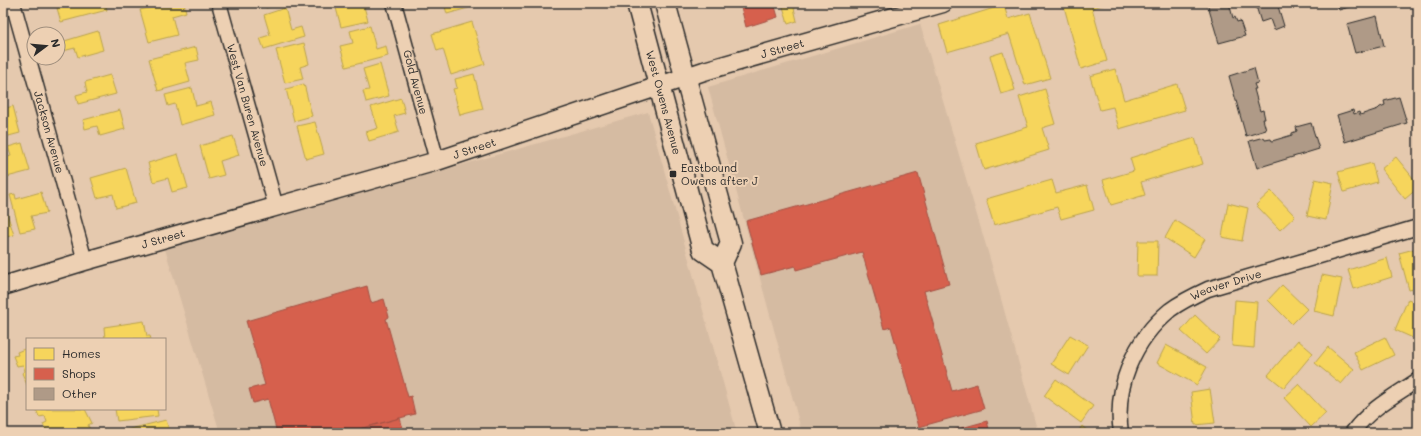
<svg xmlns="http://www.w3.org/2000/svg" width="1421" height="436" font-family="Mali,sans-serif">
	<rect width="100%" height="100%" fill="#e5c9ae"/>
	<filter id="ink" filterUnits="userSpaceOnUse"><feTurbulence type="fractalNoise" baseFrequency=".025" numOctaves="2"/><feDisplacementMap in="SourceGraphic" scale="8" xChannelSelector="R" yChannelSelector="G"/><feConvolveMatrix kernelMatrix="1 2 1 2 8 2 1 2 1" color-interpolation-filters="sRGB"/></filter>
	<g filter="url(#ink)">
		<g fill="#d5bba2">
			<polygon points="920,24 990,259 1038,433 802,433 708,87"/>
			<polygon points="648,112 737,433 220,433 165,249"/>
		</g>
		<g fill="#f6d55c" stroke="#b9a24d">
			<polygon points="72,3 105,3 107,10 61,22 57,8"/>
			<polygon points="169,3 184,3 186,12 172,16 177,35 149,42 140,10"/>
			<polygon points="264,3 281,3 266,8"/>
			<polygon points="340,3 363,3 368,21 341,27 335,4"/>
			<polygon points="444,3 466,3 468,8 447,14"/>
			<polygon points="782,3 812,3 794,8 797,21 788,24"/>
			<polygon points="1063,3 1109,3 1092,8 1107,61 1081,69"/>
			<polygon points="1004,5 1008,19 1030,13 1050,78 1025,85 1009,34 947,52 939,25"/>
			<polygon points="285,8 291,30 301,27 304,37 264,49 260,38 270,35 264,15"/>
			<polygon points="472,22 485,64 451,75 443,49 437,51 432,34"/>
			<polygon points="370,26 376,49 386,46 388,56 346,67 340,46 353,43 350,31"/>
			<polygon points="98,31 103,50 78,57 75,48 63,51 61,42"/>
			<polygon points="304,43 309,64 300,67 303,79 285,83 276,50"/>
			<polygon points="196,47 199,60 185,63 190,82 158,91 149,59"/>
			<polygon points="1003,52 1015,90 1001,94 990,56"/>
			<polygon points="380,64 389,96 366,102 363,91 369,90 363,69"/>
			<polygon points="1115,69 1124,100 1177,84 1185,110 1119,129 1113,107 1100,110 1090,76"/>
			<polygon points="3,70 8,90 3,92"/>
			<polygon points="474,74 483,109 460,115 453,89 457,88 455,79"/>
			<polygon points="110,75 116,94 78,104 76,95 87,92 85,82"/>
			<polygon points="304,84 312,116 294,121 286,89"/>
			<polygon points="192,88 196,106 211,102 215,115 180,125 175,104 168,106 165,95"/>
			<polygon points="1045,89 1055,124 1042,128 1049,150 984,170 976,143 1028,127 1019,97"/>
			<polygon points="401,98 405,113 394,116 399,132 369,141 366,132 378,128 371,107"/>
			<polygon points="13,106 20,133 5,137 3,128 3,109"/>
			<polygon points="120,110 125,129 100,136 97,126 85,129 83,120"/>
			<polygon points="315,122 324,154 306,159 297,126"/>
			<polygon points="233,136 239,155 220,161 224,175 209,179 200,146"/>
			<polygon points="1195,138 1203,164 1141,182 1145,195 1111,205 1103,180 1134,171 1130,158"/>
			<polygon points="22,143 30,171 3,178 3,158 11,156 8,147"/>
			<polygon points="178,154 188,188 172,192 168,178 153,182 148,163"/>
			<polygon points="1396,157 1418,184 1418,188 1405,199 1381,169"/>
			<polygon points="1372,163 1377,182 1344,192 1338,172"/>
			<polygon points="126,168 136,203 116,208 113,194 97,198 91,178"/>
			<polygon points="1315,179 1333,183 1326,220 1307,216"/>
			<polygon points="1052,180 1056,193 1087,185 1094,210 1061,219 1057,207 994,225 986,199"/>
			<polygon points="1271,191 1295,216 1280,230 1256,205"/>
			<polygon points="41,192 47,213 31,216 35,229 20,232 10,195 15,194 16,199"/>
			<polygon points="3,201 14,235 3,238"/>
			<polygon points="1228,203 1248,208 1242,241 1222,237"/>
			<polygon points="1175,220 1205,239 1194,257 1165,238"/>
			<polygon points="1138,241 1158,241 1157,276 1137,276"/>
			<polygon points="1418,248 1418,288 1409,290 1399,253"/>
			<polygon points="1387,258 1392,277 1354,289 1348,270"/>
			<polygon points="1322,275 1342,279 1334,316 1314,311"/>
			<polygon points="1282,285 1307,309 1292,324 1268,300"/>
			<polygon points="1408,299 1418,303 1418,327 1413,338 1395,330"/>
			<polygon points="1235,300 1257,302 1254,348 1232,346"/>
			<polygon points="1195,315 1220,339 1206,354 1181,331"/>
			<polygon points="144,321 147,336 150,336 151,339 105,339 104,327"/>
			<polygon points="1070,335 1088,345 1069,375 1051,364"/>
			<polygon points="1385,337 1394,355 1363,370 1354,352"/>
			<polygon points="1298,340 1313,353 1284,388 1268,375"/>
			<polygon points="1166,345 1207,367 1197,385 1157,363"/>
			<polygon points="1328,347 1354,369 1341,384 1315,363"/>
			<polygon points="27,348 27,385 22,373 25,371 23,365 17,366 13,356 18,355 17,352"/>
			<polygon points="1056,379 1093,406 1081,423 1044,396"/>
			<polygon points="1299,384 1326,413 1311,427 1284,398"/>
			<polygon points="1210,389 1215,423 1195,425 1191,392"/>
			<polygon points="36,409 85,409 92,423 88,425 91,433 96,431 97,433 47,433 43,424 47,422 45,416 39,417"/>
			<polygon points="115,409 157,409 158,416 117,421"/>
			<polygon points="166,420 170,433 126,433 126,430"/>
			<polygon points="1082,426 1090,433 1077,433"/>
			<polygon points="1385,428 1394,433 1382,433"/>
		</g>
		<g fill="#d6604d" stroke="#a35043">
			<polygon points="740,3 774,3 778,17 746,27"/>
			<polygon points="918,173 949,284 924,291 952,391 977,384 984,409 919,427 891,327 884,329 862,252 796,270 795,266 761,275 746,221"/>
			<polygon points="367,286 371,303 384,299 389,317 386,319 408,397 411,396 415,414 344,433 277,433 268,399 253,403 249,389 265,385 246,321"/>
			<polygon points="400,418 404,433 361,433 360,429"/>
			<polygon points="987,421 990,433 943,433"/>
		</g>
		<g fill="#af9a87" stroke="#2b2b2b">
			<polygon points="1207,3 1229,3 1233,18 1235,17 1237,22 1240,21 1245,36 1219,43"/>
			<polygon points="1255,3 1277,3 1284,26 1274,30 1270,19 1261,22"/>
			<polygon points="1337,3 1362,3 1339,10"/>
			<polygon points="1377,16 1384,46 1355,53 1347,24"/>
			<polygon points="1254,68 1258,83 1254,84 1256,89 1254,89 1260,111 1263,110 1265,119 1263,119 1266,130 1246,136 1229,76"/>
			<polygon points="1399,97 1407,123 1345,142 1337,115 1353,110 1354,114 1359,112 1360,115 1378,109 1380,107 1385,105 1384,101"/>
			<polygon points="1311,123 1319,149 1257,168 1249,141 1264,137 1265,140 1271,139 1272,141 1292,135 1292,133 1297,131 1296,127"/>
		</g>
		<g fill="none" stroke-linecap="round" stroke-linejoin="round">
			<g stroke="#2b2b2b" stroke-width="17">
				<g id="minor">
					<path id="s1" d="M13,3L85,261"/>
					<path id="s2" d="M219,3L276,207"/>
					<path id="s3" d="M394,3L437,161"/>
					<path id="s4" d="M1121,433C1114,386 1134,340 1170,310C1182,301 1195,295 1208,289L1418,227"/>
					<path d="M1352,433C1369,409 1394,396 1418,380"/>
				</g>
			</g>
			<g stroke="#2b2b2b" stroke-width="21">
				<g id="tertiary">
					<path id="s5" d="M3,286L85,261L437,161L704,71L943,3"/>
				</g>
			</g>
			<g stroke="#2b2b2b" stroke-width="23">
				<g id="secondary">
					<path id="s6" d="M637,3L703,250L722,263L770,433"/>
					<polyline points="665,3 731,243 722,263"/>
				</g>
			</g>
			<use href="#minor" stroke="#edd0b3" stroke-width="14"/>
			<use href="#tertiary" stroke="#edd0b3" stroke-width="18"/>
			<use href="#secondary" stroke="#edd0b3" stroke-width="20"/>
		</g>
	</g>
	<rect fill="#2b2b2b" stroke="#edd0b3" stroke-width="1.5" x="669" y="170" width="8" height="8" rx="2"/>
	<g text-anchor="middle" stroke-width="4" stroke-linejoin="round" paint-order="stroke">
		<g font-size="11" fill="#2b2b2b" stroke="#edd0b3">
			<text dy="4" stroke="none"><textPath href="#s5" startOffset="815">J Street</textPath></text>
			<text dy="4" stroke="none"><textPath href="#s3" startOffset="82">Gold Avenue</textPath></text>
			<text dy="4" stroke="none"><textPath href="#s6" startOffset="103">West Owens Avenue</textPath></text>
			<text dy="4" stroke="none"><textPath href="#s2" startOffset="106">West Van Buren Avenue</textPath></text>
			<text dy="4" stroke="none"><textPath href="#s1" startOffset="134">Jackson Avenue</textPath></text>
			<text dy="4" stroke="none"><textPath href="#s5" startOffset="491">J Street</textPath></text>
			<text dy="4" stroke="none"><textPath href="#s5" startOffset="167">J Street</textPath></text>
			<text dy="4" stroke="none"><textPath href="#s4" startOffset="200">Weaver Drive</textPath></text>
		</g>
		<g font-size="11" fill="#2b2b2b" stroke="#edd0b3" text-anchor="start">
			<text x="681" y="172">Eastbound<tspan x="681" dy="13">Owens after J</tspan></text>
		</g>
	</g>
	<rect width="1421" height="436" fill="none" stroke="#edd0b3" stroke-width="16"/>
	<rect x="8" y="8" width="1405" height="420" fill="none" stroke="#2b2b2b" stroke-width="1.5" filter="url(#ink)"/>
	<rect x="26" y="338" width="140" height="72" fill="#edd0b3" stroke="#9f8e7d"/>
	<rect x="34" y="348" width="20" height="12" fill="#f6d55c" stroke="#9f8e7d"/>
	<text x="62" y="358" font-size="12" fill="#2b2b2b">Homes</text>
	<rect x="34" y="368" width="20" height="12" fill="#d6604d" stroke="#9f8e7d"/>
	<text x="62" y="378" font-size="12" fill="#2b2b2b">Shops</text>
	<rect x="34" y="388" width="20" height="12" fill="#af9a87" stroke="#9f8e7d"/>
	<text x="62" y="398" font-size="12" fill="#2b2b2b">Other</text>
	<g transform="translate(46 46) rotate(74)"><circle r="19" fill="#edd0b3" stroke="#9f8e7d"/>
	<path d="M0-3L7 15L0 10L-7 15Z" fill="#2b2b2b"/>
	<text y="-6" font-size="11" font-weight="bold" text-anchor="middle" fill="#2b2b2b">N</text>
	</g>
</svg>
